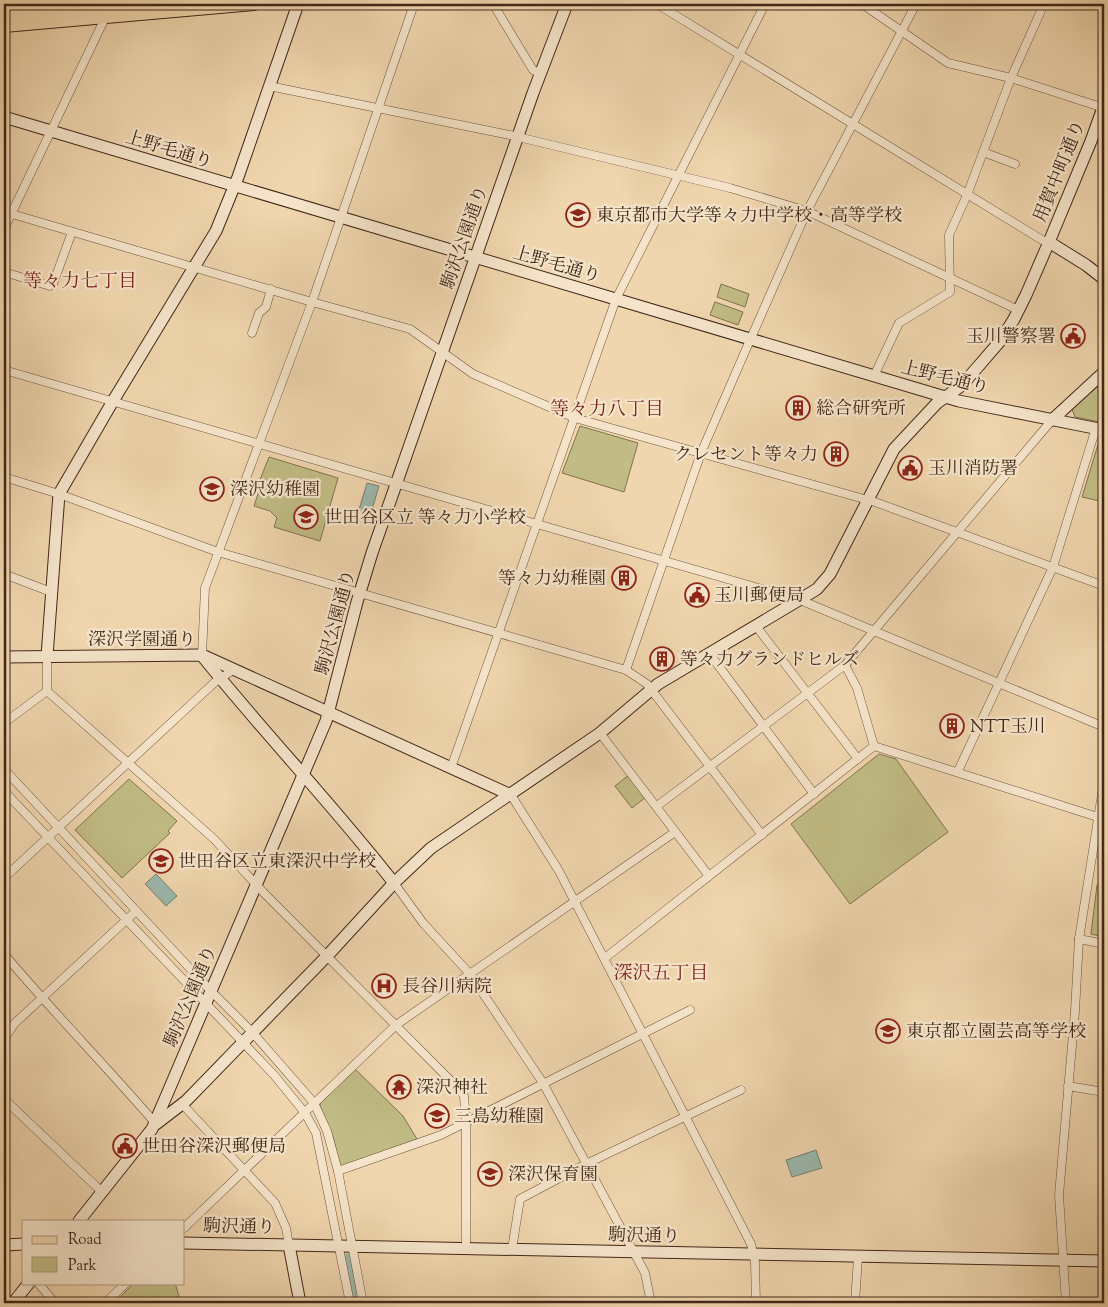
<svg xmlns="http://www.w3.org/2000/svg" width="1108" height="1307" font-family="'Sorts Mill Goudy','Noto Serif JP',serif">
	<rect width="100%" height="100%" fill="#f0d6ae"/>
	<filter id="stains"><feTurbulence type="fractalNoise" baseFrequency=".004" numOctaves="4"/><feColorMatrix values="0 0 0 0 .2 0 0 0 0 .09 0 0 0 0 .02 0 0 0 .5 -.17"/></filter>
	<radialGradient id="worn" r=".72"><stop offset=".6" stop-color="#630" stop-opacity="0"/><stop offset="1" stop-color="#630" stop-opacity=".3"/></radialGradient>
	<g fill="#c1bc85" stroke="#82724e">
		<polygon points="721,284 749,294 745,307 717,297"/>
		<polygon points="715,302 743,312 738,325 710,315"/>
		<polygon points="1104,380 1104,423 1075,417 1072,409"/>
		<polygon points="580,426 638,443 624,492 562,473"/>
		<polygon points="1100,438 1104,439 1104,502 1082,497"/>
		<polygon points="269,457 338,478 320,541 274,527 277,518 270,511 254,506 258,494 256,490"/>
		<polygon points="879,754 896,759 948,832 850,904 791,824"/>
		<polygon points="630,774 646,797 632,808 615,786"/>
		<polygon points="129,779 177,821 168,831 170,833 122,878 75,830"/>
		<polygon points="1097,885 1104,886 1104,937 1091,934"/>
		<polygon points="354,1068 403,1116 417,1139 343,1166 340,1165 333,1137 320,1108 320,1103"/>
		<polygon points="352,1265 360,1303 353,1303 345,1266"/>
		<polygon points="134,1283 175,1283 181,1303 127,1303 121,1296"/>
	</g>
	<g fill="#9ab9ad" stroke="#777f71">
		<polygon points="367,483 379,486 370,516 358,513"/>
		<polygon points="156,874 177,896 166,906 145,884"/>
		<polygon points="816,1150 822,1168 792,1177 786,1160"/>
	</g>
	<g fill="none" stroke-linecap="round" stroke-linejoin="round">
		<polyline stroke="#9ab9ad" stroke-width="15" points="347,1261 356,1303"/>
		<g stroke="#6e533e" stroke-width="9">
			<g id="street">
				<polyline points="493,4 533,70 541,74"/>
				<polyline points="657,4 1042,240 1049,242"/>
				<polyline points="862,4 948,63 1011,78 1104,108"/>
				<polyline points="269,86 510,135 730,188 807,211 1018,310"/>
				<polyline points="983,152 1015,164"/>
				<polyline points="4,210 12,214 312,302 410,329 473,374 575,418 875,502 1104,586"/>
				<polyline points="4,229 105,18"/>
				<polyline points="4,272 50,286 53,284 72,232"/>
				<polyline points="252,333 259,313 266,307 271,289"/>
				<polyline points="4,370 800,600 1104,727"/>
				<polyline points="874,376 899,323 950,292 949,235 967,195 1011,78 1044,4"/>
				<polyline points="4,477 59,494 218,552 626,670 647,684 762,835"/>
				<polyline points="4,574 51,592"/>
				<polyline points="756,626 858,759"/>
				<polyline points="709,653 814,794"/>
				<polyline points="202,655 205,588 312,302 400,45 412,10 410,4"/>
				<polyline points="47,656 47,691 214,839 264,893 460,1090 464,1096 466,1122 466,1248"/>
				<polyline points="845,665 857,688 874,746"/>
				<polyline points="626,670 701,453 747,347 807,211 916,4"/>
				<polyline points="4,723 47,691"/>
				<polyline points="600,733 709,876"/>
				<polyline points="874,746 1104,819"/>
				<polyline points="451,768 616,299 765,4"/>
				<polyline points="4,769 211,991 252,1032 314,1103 327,1131 338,1171 363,1303"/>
				<polyline points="958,771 1053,567 1096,428"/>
				<polyline points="4,791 274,1075 305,1113 316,1133 350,1303"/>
				<polyline points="511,795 559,871 751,1244 755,1262 756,1303"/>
				<polyline points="657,806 845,665 1052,420"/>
				<polyline points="4,878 215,682 233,670"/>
				<polyline points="394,883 423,923 470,974 543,1083 645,1273 651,1303"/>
				<polyline points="1079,939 1104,944"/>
				<path d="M4,954C53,1012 106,1066 156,1124"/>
				<polyline points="605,958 874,746"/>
				<polyline points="4,1039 15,1023 136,911"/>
				<polyline points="1068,1086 1104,1092"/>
				<polyline points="4,1099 102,1192"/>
				<polyline points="182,1104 275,1203 286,1228 289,1245"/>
				<polyline points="338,1171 441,1135 690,1010"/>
				<polyline points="184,1228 396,1025 675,832"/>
				<polyline points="512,1249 520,1199 586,1164 741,1090"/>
				<polyline points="38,1283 55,1303"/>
				<polyline points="105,1303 126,1283"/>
				<polyline points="855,1303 858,1257"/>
				<polyline points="1066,1303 1059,1195 1075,1011 1079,939 1104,781"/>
			</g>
		</g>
		<g stroke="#422718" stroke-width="13">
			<g id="secondary">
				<polyline points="4,117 935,394 959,401 1104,430"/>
				<polyline points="1049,242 1086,265 1104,279"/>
				<polyline points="1052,420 1104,372"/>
				<polyline points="47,656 59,494 113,401 216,231 238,177 298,4"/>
				<polyline points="4,657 202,655 511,795"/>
				<path d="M203,657C265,734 333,805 394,883"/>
				<polyline points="156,1124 186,1101 327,956 394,883 431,848 600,733 658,684 804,597 817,589 830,574 894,449 937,403 961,386 976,369 1001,340 1014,319 1026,295 1049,242 1091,141 1104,105"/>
				<polyline points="79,1221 152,1129 168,1092 326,721 357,602 372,553 533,93 567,4"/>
				<polyline points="184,1243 1104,1261"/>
				<polyline points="4,1245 24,1244"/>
				<polyline points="289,1245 300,1303"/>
				<polyline points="13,1303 29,1283"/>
			</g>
		</g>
		<g stroke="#422718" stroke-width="14">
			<g id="primary">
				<polyline points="4,15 131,4"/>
				<polyline points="4,26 254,4"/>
			</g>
		</g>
		<use href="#street" stroke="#f5e4ca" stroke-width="8"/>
		<use href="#secondary" stroke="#f5e4ca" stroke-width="11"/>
		<use href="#primary" stroke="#f0d6ae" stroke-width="12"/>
	</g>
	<defs>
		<g id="school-ring" transform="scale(1.25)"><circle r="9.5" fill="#f5e4ca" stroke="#8f2418" stroke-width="1.5"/><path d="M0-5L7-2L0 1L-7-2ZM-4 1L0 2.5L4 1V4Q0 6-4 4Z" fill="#8f2418"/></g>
		<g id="civic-ring" transform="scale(1.25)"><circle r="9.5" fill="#f5e4ca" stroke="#8f2418" stroke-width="1.5"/><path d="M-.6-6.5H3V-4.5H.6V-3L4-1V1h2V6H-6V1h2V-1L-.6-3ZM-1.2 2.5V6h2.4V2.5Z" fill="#8f2418"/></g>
		<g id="building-ring" transform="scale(1.25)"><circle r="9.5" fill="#f5e4ca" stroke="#8f2418" stroke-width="1.5"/><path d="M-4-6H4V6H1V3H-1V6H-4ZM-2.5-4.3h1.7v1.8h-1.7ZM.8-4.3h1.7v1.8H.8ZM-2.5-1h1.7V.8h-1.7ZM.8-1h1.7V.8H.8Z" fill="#8f2418"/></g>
		<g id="hospital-ring" transform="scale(1.25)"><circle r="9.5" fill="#f5e4ca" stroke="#8f2418" stroke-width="1.5"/><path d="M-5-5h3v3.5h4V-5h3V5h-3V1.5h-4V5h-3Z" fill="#8f2418"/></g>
		<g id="temple-ring" transform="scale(1.25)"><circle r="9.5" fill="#f5e4ca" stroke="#8f2418" stroke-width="1.5"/><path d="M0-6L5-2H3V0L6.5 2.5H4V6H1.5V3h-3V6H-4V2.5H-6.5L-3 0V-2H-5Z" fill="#8f2418"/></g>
	</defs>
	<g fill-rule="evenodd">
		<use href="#school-ring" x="578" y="215"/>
		<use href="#civic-ring" x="1073" y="336"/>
		<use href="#building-ring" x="798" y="408"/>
		<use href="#building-ring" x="836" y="454"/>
		<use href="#civic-ring" x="910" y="468"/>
		<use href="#school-ring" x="212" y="489"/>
		<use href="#school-ring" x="306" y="517"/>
		<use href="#building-ring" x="624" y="578"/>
		<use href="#civic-ring" x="697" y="595"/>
		<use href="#building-ring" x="662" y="659"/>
		<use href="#building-ring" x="952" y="726"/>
		<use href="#school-ring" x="161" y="861"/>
		<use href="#hospital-ring" x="384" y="986"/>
		<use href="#school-ring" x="888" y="1031"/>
		<use href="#temple-ring" x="399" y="1087"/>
		<use href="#school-ring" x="437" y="1116"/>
		<use href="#civic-ring" x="125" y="1146"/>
		<use href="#school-ring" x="490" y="1174"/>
	</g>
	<g text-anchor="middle" stroke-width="4.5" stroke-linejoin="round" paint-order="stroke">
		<g font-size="18" fill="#422718" stroke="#f5e4ca">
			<text transform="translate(169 149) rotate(17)" y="6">上野毛通り</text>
			<text transform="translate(1059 171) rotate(-68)" y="6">用賀中町通り</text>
			<text transform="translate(464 237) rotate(-71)" y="6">駒沢公園通り</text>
			<text transform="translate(557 264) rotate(16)" y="6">上野毛通り</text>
			<text transform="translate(945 377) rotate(14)" y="6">上野毛通り</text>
			<text transform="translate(335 622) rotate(-75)" y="6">駒沢公園通り</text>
			<text x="142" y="645">深沢学園通り</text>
			<text transform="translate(190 996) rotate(-67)" y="6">駒沢公園通り</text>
			<text transform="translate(239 1226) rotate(1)" y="6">駒沢通り</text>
			<text transform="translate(644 1235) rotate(1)" y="6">駒沢通り</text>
		</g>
		<g font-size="18" fill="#422718" stroke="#f5e4ca" text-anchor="start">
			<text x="596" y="221">東京都市大学等々力中学校・高等学校</text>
			<text x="1056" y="342" text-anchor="end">玉川警察署</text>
			<text x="816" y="414">総合研究所</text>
			<text x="818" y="460" text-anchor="end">クレセント等々力</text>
			<text x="928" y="474">玉川消防署</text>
			<text x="230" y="495">深沢幼稚園</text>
			<text x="324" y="523">世田谷区立 等々力小学校</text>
			<text x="606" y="584" text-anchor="end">等々力幼稚園</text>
			<text x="714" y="601">玉川郵便局</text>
			<text x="680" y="665">等々力グランドヒルズ</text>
			<text x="970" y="732">NTT玉川</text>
			<text x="178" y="867">世田谷区立東深沢中学校</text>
			<text x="402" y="992">長谷川病院</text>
			<text x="906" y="1037">東京都立園芸高等学校</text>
			<text x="416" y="1093">深沢神社</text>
			<text x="454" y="1122">三島幼稚園</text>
			<text x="142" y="1152">世田谷深沢郵便局</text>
			<text x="508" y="1180">深沢保育園</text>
		</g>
		<g font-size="19" fill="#7a1f14" stroke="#f5e4ca">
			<text x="80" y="287">等々力七丁目</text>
			<text x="607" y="415">等々力八丁目</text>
			<text x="661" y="979">深沢五丁目</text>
		</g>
	</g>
	<rect width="1108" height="1307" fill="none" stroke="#f0d6ae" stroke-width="20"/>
	<rect x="5" y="5" width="1098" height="1297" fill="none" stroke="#422718" stroke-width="2.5"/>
	<rect x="10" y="10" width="1088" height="1287" fill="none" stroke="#422718"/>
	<rect x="22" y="1220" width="162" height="65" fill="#f5e4ca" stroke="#ad9883"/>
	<rect x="32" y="1236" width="25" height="8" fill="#f0d6ae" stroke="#ad9883"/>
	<text x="68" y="1244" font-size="15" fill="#422718">Road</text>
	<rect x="32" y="1257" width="25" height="15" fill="#c1bc85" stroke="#ad9883"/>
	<text x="68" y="1270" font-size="15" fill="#422718">Park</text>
	<rect width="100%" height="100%" filter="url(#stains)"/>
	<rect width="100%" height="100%" fill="url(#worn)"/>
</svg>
